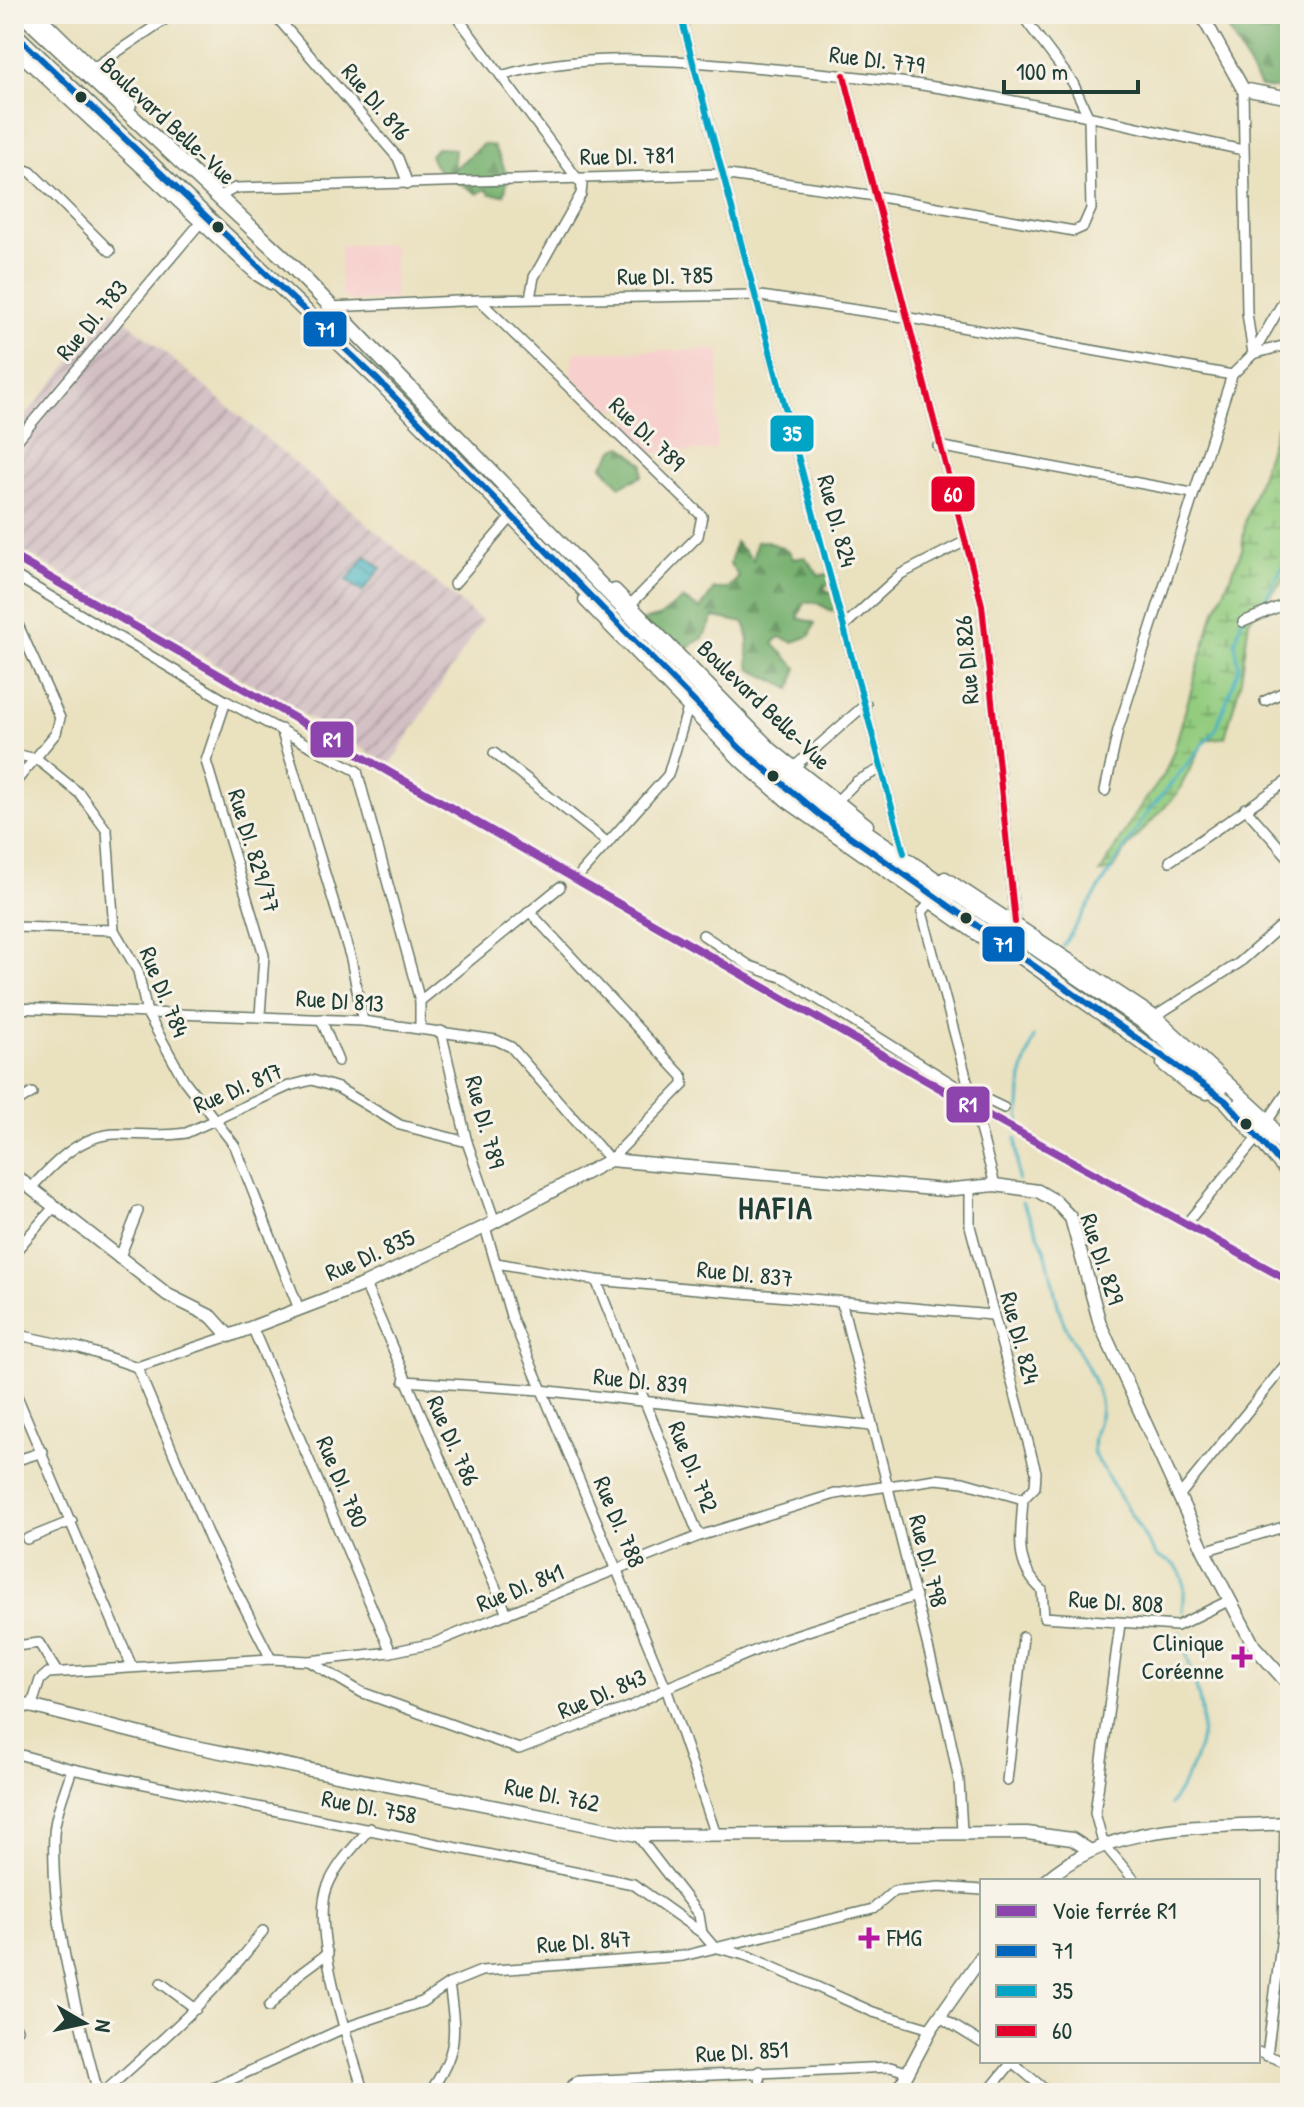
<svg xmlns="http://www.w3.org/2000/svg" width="1304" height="2107" font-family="'Patrick Hand',sans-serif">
	<defs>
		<pattern id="industrial-furrows" width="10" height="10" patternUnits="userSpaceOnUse" patternTransform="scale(2)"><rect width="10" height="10" fill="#d2bec3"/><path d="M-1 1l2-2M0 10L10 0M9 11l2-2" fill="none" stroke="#aa9c9f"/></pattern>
		<pattern id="forest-firs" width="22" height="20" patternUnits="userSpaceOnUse" patternTransform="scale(2)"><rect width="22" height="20" fill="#76b06e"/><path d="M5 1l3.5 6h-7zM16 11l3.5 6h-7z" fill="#60905b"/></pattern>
		<pattern id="wetland-marsh" width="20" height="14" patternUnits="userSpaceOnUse" patternTransform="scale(2)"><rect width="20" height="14" fill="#93cc7f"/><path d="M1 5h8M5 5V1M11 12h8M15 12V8" fill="none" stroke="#77a769"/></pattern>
		<pattern id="water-waves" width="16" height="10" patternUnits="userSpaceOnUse" patternTransform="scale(2)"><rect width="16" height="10" fill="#46b3c2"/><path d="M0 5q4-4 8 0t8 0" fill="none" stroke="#3a939e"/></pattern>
	</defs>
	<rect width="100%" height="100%" fill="#f7f3e8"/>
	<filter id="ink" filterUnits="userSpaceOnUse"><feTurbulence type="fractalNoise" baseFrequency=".0125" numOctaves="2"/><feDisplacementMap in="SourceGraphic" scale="16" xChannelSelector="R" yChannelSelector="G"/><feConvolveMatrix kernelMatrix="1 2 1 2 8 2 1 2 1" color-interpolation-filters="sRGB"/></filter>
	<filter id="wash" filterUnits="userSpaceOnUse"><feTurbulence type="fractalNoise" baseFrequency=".006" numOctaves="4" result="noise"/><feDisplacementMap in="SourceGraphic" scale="32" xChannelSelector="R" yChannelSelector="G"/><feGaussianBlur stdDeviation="1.8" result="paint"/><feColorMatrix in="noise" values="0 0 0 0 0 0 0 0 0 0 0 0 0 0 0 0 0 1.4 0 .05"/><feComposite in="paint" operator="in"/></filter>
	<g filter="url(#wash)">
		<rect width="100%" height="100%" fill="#eae1bf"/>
		<g fill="#f7d0cd">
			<polygon points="394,244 395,300 352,301 341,296 340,245"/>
			<polygon points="720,350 716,450 649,453 628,431 629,409 603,408 571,375 572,358 577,351"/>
		</g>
		<polygon fill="url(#industrial-furrows)" points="114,310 482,621 390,765 14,546 14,430"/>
		<g fill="url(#forest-firs)" stroke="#4a7651" stroke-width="2">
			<polygon points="1220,14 1290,14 1290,91 1260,87"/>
			<path d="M483,144L493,146C502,161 511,177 504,195L490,194L486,189L477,194C458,178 439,182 430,155L436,148L455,149L453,170Z"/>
			<polygon points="622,446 643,464 642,476 620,486 602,466 615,449"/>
			<path d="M767,541L789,551L793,559L805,557L819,575L829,574L830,583L823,588L835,595L837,604L832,611L815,602H805L798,618L815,623L810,636L793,642L779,637L773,644L797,668L791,689L750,669C745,653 752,638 744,623L714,617L703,638L681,651L645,642L637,635L640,621L659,617L682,599L700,609L714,589H728L739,577L730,564L735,542L753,560L756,542Z"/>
		</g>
		<polygon fill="url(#wetland-marsh)" stroke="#59845a" stroke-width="2" points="1277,426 1290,426 1290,572 1249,620 1241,680 1225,737 1205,740 1177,794 1131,843 1113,869 1100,873 1135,814 1164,775 1174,750 1211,621 1242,550 1245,522"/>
		<polygon fill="url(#water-waves)" stroke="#32787b" stroke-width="2" points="366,556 381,568 362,592 347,580"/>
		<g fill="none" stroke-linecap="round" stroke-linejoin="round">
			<g stroke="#46b3c2" stroke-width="3">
				<polyline points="1063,946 1147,813 1216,729 1239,668 1235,643 1242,618 1265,600 1290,551"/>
				<polyline points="1019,1124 1022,1074 1034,1037"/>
				<polyline points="1016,1138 1018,1180"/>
				<path d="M1022,1202C1030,1218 1040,1234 1045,1252C1053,1276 1054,1299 1064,1323C1076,1349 1094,1372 1100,1401C1104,1422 1090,1430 1094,1454L1157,1557C1187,1564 1186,1586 1183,1611"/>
				<path d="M1170,1805C1219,1729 1203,1714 1180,1632"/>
			</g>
		</g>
	</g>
	<g filter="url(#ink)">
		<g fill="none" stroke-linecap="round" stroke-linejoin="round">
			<g stroke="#667665" stroke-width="12">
				<g id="street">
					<polyline points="274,14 398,158 408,184"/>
					<polyline points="455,14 582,185 581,194 534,277 530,298"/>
					<polyline points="680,14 904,853"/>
					<polyline points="92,69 173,14"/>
					<polyline points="844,75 982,605 1015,922"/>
					<path d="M501,76C576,53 664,59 742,66C808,72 875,77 941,88C1042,104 1143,129 1243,150"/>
					<polyline points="1243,89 1247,313 1253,354 1290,344"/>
					<polyline points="14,166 31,172 110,251"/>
					<polyline points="217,198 235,188 722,174 875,196 1074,231 1083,227 1091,209 1089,118 1073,83 1021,14"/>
					<polyline points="479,300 702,516 698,536 630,605"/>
					<polyline points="331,307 479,300 754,295 904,317 1232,375"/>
					<polyline points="14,444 201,222"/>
					<polyline points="938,446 1192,493"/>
					<polyline points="14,575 226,701 357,771 420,1001 420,1027"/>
					<polyline points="454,584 509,520"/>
					<polyline points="14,616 60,718 56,733 14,784"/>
					<polyline points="1243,622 1290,602"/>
					<polyline points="845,625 901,574 964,542"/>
					<polyline points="226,701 206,761 264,955 260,1016"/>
					<polyline points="1265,701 1290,689"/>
					<polyline points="281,729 351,959 363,1021"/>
					<polyline points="494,753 608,843"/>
					<polyline points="14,754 37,759 80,794 107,831 114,930 138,971 147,1013 184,1080 235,1146 299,1309"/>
					<polyline points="794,767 866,704"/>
					<polyline points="1105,791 1118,730 1232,375 1253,354 1290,290"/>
					<polyline points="836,802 857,781 882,768"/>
					<polyline points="1245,808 1290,859"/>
					<polyline points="1170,861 1290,779"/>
					<polyline points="581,873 668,775 688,708"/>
					<polyline points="930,903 922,912 995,1185"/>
					<polyline points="14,927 114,930"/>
					<polyline points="703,935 750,966 784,978 970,1095 981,1097 1004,1108"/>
					<polyline points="420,1001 560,887"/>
					<polyline points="14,1008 363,1021 496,1040 511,1047 610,1160 683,1085 683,1077 529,911"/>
					<polyline points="1154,1017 1239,963 1290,918"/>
					<polyline points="321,1019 338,1061"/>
					<polyline points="441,1031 467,1142 495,1222"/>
					<polyline points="14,1104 32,1093"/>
					<polyline points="1268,1120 1290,1088"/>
					<path d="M31,1188C54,1163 81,1134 117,1134C141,1134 162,1137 186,1133L289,1086L312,1080L338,1088L400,1125L467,1142"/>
					<polyline points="1190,1219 1257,1138"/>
					<polyline points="485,1227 511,1316 666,1688 715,1832"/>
					<polyline points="14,1253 54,1207"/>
					<polyline points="119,1259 138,1211"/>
					<polyline points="496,1263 596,1280 992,1315"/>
					<polyline points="596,1280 699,1536"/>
					<polyline points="365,1284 507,1614"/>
					<polyline points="842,1304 947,1723 959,1781 962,1831"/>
					<polyline points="253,1329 391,1652"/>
					<polyline points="14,1334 80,1348 137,1367 210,1540 271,1659"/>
					<polyline points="137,1367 229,1336"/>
					<polyline points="404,1381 540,1390 871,1426"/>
					<polyline points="14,1389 132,1667"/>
					<polyline points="14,1461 43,1452"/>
					<polyline points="1180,1495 1290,1359"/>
					<path d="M1023,1499C1021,1536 1013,1564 1042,1590L1044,1617L1177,1626L1228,1601"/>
					<polyline points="27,1539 72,1521"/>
					<polyline points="1204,1551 1290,1525"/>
					<polyline points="1120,1624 1095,1813 1103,1843 1135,1881"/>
					<polyline points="16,1646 39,1643 57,1672"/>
					<polyline points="309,1661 361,1692 519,1749 632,1706 666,1688 783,1639 916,1596"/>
					<polyline points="31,1708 40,1680 48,1673 271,1659 309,1661 391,1652 434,1643 699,1536 835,1494 936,1479 963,1482 1023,1499 1035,1487 1036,1472 970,1226 970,1189"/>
					<polyline points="14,1753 72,1769 633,1884 702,1933 714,1947 748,1956 873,2012 931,2029"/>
					<path d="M72,1769C66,1789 55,1813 54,1834C50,1920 77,2010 98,2093"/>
					<polyline points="1007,1781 1023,1637"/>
					<polyline points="637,1835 699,1915 702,1933"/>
					<polyline points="161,1983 196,2009"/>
					<polyline points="269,2007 297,1976 328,1953"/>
					<polyline points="940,2017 982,2043"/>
					<polyline points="14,2028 17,2029"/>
					<polyline points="1258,2052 1290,2064"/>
					<polyline points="1267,2056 1283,1928 1285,1823"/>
					<polyline points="1011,2061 1049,2093"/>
					<polyline points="759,2071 760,2093"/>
					<path d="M103,2093C160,2042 217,1993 263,1931"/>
					<polyline points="202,2093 344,2028 422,2002 449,1984 481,1971 683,1956 873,1909 894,1891 940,1887 982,1890"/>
					<path d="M364,2093C350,2049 311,1930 327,1888C336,1864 354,1847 370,1828"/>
					<path d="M429,2093C459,2052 456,2032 449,1984"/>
					<polyline points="570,2093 571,2086 578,2081 890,2067 907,2072"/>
					<polyline points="987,2093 1013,2061"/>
				</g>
			</g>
			<g stroke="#667665" stroke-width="15">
				<g id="secondary">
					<polyline points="37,14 130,105"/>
					<polyline points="1201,14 1243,89 1290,98"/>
					<polyline points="14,48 258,275 271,283"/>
					<polyline points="615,590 772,750 867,825"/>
					<polyline points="585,600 742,762 787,801 987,941"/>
					<polyline points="945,878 1158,1019 1268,1120 1276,1135"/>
					<polyline points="1163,1064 1190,1086 1207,1093"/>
					<polyline points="14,1175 168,1295 212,1317 229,1336 365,1284 485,1227 610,1160 944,1190 995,1185 1038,1191 1055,1201 1071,1218 1100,1324 1204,1551 1254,1646 1290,1686"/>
					<polyline points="14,1702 181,1744 637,1835 1027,1833 1072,1839 1089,1850"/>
					<path d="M1045,1881C1114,1820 1203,1828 1290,1823"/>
					<polyline points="897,2093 931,2029 982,1956"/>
				</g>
			</g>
			<g stroke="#667665" stroke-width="17">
				<g id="primary">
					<polyline points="22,14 285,259 750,739 828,806 1145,1023 1221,1088"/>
					<polyline points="14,33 380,382 741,749 820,815 1226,1101 1290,1174"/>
					<polyline points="1240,1105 1290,1150"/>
				</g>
			</g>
			<use href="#street" stroke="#fff" stroke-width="9"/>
			<use href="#secondary" stroke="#fff" stroke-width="12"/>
			<use href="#primary" stroke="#fff" stroke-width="14"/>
			<g stroke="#1f3d34" stroke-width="6">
				<polyline id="rail" points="14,557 971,1106 1290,1281"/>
			</g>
			<use href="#rail" stroke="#f7f3e8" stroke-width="3" stroke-dasharray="9" stroke-linecap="butt"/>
			<g stroke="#f7f3e8" stroke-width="12">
				<polyline id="bus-1" points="14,33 380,382 741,749 820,815 1226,1101 1290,1174"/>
			</g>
			<g stroke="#f7f3e8" stroke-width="12">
				<polyline id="bus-2" points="680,14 904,853"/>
			</g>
			<g stroke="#f7f3e8" stroke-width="12">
				<polyline id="bus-3" points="844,75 982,605 1015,922"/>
			</g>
			<use href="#bus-1" stroke="#0065bd" stroke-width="6"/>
			<use href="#bus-2" stroke="#02a4c6" stroke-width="6"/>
			<use href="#bus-3" stroke="#e4002b" stroke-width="6"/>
			<g stroke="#f7f3e8" stroke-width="14">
				<polyline id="rail-1" points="14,557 971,1106 1290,1281"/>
			</g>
			<use href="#rail-1" stroke="#8e44ad" stroke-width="8"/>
		</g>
	</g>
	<g fill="#1f3d34" stroke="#f7f3e8" stroke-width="3">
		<circle cx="81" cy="97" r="7"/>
		<circle cx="218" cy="227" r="7"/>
		<circle cx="773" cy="776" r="7"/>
		<circle cx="966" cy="918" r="7"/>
		<circle cx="1246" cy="1124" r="7"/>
	</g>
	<g fill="#b5179e" stroke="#f7f3e8" stroke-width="3">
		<path d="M1238 1645h8v8h8v8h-8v8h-8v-8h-8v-8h8z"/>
		<path d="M865 1926h8v8h8v8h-8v8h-8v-8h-8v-8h8z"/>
	</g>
	<g text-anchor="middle" stroke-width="6" stroke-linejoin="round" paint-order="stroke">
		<g font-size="24" fill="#1f3d34" stroke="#f7f3e8">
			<text transform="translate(877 60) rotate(7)" y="8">Rue DI. 779</text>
			<text transform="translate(376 102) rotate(50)" y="8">Rue DI. 816</text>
			<text transform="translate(168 121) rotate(43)" y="8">Boulevard Belle-Vue</text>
			<text transform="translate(627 156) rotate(-1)" y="8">Rue DI. 781</text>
			<text transform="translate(665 276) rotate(-1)" y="8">Rue DI. 785</text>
			<text transform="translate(92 320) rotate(-50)" y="8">Rue DI. 783</text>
			<text transform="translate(647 434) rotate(44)" y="8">Rue DI. 789</text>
			<text transform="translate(837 521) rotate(75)" y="8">Rue DI. 824</text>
			<text transform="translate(967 660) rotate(-95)" y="8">Rue DI.826</text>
			<text transform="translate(764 705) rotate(44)" y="8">Boulevard Belle-Vue</text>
			<text transform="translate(254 851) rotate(73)" y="8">Rue DI. 829/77</text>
			<text transform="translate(164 992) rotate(68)" y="8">Rue DI. 784</text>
			<text transform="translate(340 1001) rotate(4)" y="8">Rue DI 813</text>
			<text transform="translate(238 1088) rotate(-23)" y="8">Rue DI. 817</text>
			<text transform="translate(485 1122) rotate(75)" y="8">Rue DI. 789</text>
			<text transform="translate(370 1255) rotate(-24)" y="8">Rue DI. 835</text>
			<text transform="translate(1102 1259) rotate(72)" y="8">Rue DI. 829</text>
			<text transform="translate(745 1274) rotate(6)" y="8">Rue DI. 837</text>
			<text transform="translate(1020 1338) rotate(75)" y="8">Rue DI. 824</text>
			<text transform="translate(640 1381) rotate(6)" y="8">Rue DI. 839</text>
			<text transform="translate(453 1441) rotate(66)" y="8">Rue DI. 786</text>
			<text transform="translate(693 1467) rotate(68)" y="8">Rue DI. 792</text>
			<text transform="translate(342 1482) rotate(67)" y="8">Rue DI. 780</text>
			<text transform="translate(619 1522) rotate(67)" y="8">Rue DI. 788</text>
			<text transform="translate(928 1561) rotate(76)" y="8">Rue DI. 798</text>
			<text transform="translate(520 1588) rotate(-22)" y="8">Rue DI. 841</text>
			<text transform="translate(1116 1602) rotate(4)" y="8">Rue DI. 808</text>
			<text transform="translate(602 1694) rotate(-23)" y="8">Rue DI. 843</text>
			<text transform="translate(552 1795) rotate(11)" y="8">Rue DI. 762</text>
			<text transform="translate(369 1807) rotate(11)" y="8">Rue DI. 758</text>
			<text transform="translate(584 1942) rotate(-4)" y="8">Rue DI. 847</text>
			<text transform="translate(742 2052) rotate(-3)" y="8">Rue DI. 851</text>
		</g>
		<g font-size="24" fill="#1f3d34" stroke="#f7f3e8" text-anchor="end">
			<text x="1224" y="1651">Clinique<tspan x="1224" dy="28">Coréenne</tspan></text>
			<text x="887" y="1946" text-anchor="start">FMG</text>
		</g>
		<g font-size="32" font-weight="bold" letter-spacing="2" fill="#1f3d34" stroke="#f7f3e8">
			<text x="776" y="1219">HAFIA</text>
		</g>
	</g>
	<g stroke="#f7f3e8" stroke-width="3">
		<rect x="302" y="310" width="46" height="38" rx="8" fill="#0065bd"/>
		<rect x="769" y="414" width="46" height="39" rx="8" fill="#02a4c6"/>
		<rect x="930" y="475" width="46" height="38" rx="8" fill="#e4002b"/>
		<rect x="309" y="720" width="46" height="39" rx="8" fill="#8e44ad"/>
		<rect x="981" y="925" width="45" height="38" rx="8" fill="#0065bd"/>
		<rect x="945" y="1085" width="46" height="39" rx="8" fill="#8e44ad"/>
	</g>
	<g font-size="22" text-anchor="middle" font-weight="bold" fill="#fff">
		<text x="325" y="337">71</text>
		<text x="792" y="441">35</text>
		<text x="953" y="502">60</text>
		<text x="332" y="747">R1</text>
		<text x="1003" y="952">71</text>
		<text x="968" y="1112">R1</text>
	</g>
	<rect width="1304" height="2107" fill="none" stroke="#f7f3e8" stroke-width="48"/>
	<rect x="980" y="1879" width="280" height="184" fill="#f7f3e8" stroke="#a1aaa0" stroke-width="2"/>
	<rect x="996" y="1905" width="40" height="12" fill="#8e44ad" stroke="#a1aaa0" stroke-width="2"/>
	<text x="1052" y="1919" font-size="24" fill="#1f3d34">Voie ferrée R1</text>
	<rect x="996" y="1945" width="40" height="12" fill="#0065bd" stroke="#a1aaa0" stroke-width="2"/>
	<text x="1052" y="1959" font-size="24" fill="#1f3d34">71</text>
	<rect x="996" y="1985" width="40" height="12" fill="#02a4c6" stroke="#a1aaa0" stroke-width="2"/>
	<text x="1052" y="1999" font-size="24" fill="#1f3d34">35</text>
	<rect x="996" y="2025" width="40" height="12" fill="#e4002b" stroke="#a1aaa0" stroke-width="2"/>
	<text x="1052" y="2039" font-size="24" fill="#1f3d34">60</text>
	<g transform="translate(84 2023) rotate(99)" stroke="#f7f3e8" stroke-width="6" paint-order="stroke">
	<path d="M0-6L14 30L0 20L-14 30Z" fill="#1f3d34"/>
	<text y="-12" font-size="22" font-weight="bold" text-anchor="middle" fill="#1f3d34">N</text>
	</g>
	<path d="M1004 80v12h134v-12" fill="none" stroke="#1f3d34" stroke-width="4"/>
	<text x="1016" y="80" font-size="24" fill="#1f3d34" stroke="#f7f3e8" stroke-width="6" paint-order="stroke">100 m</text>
</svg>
